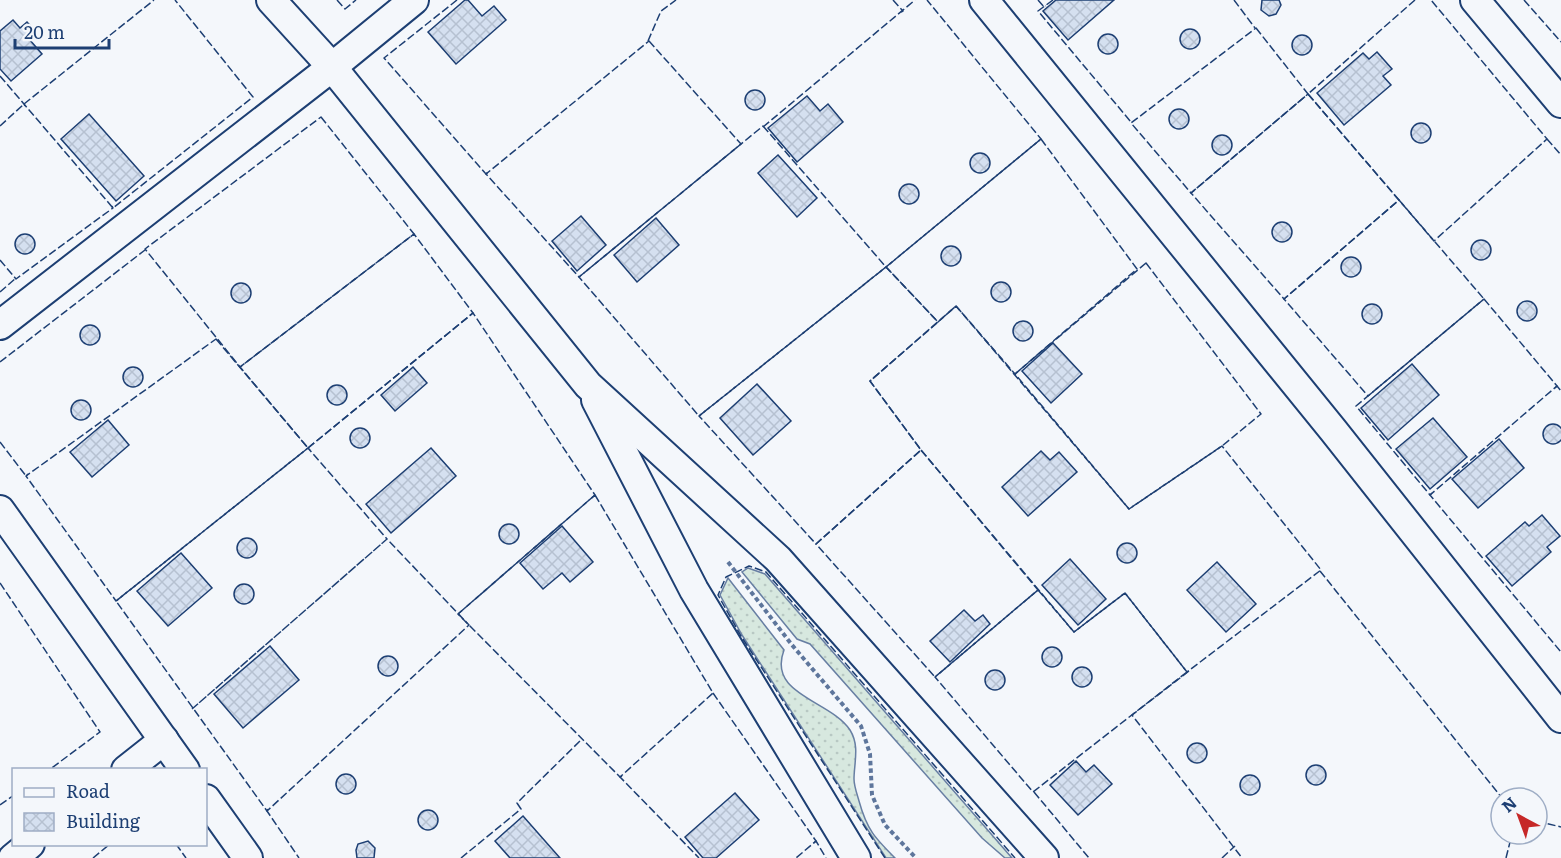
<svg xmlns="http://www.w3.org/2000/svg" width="1561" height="858" font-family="Literata,serif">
	<defs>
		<pattern id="grass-dots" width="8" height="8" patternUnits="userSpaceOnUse" patternTransform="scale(1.5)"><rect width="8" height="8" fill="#d7e8df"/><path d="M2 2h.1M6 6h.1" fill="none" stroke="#b8c8c3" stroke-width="1.8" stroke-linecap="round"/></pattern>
		<pattern id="building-cross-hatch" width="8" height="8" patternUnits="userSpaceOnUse" patternTransform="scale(1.5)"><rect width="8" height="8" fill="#d5e0f0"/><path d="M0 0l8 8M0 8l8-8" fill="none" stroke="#b6c1d1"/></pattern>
	</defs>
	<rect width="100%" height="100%" fill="#f4f7fb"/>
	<g fill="url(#grass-dots)" stroke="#687fa3" stroke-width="1.5">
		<polygon points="748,568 765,574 1012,858 1005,858 982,838 810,644 797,639 742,572"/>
		<path d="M728,578L784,650C767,695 830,700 850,730C860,746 854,763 854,779C854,786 857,794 859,801C867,830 875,838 895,858H886L742,635L720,595Z"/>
	</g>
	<g fill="url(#building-cross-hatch)" stroke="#1d3f73" stroke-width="1.5">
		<polygon points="465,0 468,0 482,16 494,6 506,20 456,64 428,32"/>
		<polygon points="1056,0 1114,0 1068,40 1043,11"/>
		<polygon points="1279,0 1281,5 1276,14 1269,16 1261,10 1262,0"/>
		<polygon points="13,20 20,28 27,22 36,32 29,39 42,54 11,81 0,69 0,31"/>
		<circle cx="1190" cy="39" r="10"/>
		<circle cx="1108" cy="44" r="10"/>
		<circle cx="1302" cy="45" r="10"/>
		<polygon points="1377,52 1392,69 1383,76 1391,85 1344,125 1317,93 1363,53 1369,59"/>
		<circle cx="755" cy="100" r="10"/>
		<polygon points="807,96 820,111 828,104 843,122 797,162 768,128"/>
		<circle cx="1179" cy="119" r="10"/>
		<polygon points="89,114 144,176 116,201 61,139"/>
		<circle cx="1421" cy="133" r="10"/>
		<circle cx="1222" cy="145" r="10"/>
		<circle cx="980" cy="163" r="10"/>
		<polygon points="778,155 817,198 797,217 758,173"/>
		<circle cx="909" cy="194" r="10"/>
		<polygon points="581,216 606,245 577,271 552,241"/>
		<polygon points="656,218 679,245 637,282 614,255"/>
		<circle cx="1282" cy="232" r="10"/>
		<circle cx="25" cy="244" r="10"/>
		<circle cx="1481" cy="250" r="10"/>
		<circle cx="951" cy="256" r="10"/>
		<circle cx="1351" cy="267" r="10"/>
		<circle cx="1001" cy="292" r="10"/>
		<circle cx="241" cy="293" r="10"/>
		<circle cx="1527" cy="311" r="10"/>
		<circle cx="1372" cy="314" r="10"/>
		<circle cx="1023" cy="331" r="10"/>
		<circle cx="90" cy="335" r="10"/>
		<polygon points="1053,343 1082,374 1051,403 1022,371"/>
		<polygon points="1412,364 1439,395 1388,440 1361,408"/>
		<circle cx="133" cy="377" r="10"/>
		<polygon points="413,367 427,383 395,411 381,395"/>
		<polygon points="757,384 791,421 753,455 720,418"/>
		<circle cx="337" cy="395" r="10"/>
		<circle cx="81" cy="410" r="10"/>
		<polygon points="1433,418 1467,457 1430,489 1396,449"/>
		<polygon points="108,420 129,445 92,477 70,452"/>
		<circle cx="1553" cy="434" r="10"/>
		<circle cx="360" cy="438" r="10"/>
		<polygon points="1499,439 1524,468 1478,508 1452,479"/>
		<polygon points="431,448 456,476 391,533 366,504"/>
		<polygon points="1041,451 1050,460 1059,452 1077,472 1028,516 1002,487"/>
		<polygon points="1542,515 1560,536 1547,547 1551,552 1512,586 1486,556 1525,522 1529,526"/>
		<circle cx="509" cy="534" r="10"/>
		<polygon points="562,526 593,562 570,582 562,573 543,589 520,563"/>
		<circle cx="247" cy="548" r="10"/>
		<circle cx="1127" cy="553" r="10"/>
		<polygon points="181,553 212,588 168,626 137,591"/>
		<polygon points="1070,559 1106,599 1078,625 1042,585"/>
		<polygon points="1217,562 1256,604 1226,632 1187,590"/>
		<circle cx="244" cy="594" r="10"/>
		<polygon points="964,610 975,621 983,615 990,624 950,662 930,641"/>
		<polygon points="270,646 299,680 243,728 214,694"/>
		<circle cx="1052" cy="657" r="10"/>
		<circle cx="388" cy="666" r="10"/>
		<circle cx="1082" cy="677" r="10"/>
		<circle cx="995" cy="680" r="10"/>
		<circle cx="1197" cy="753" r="10"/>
		<polygon points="1076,761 1086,772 1094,765 1112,784 1078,815 1050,785"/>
		<circle cx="1316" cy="775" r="10"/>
		<circle cx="346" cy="784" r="10"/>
		<circle cx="1250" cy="785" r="10"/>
		<polygon points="735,793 759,820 716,858 703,858 685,837"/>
		<circle cx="428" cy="820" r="10"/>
		<polygon points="523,816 560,858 510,858 495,841"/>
		<polygon points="368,841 375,848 374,858 357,858 356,850 358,844"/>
	</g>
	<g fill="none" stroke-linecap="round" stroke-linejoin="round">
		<g stroke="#1d3f73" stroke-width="32">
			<g id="street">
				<polyline points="271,0 332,67 588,385 778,559 1044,858"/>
				<polyline points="984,0 1333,430 1561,718"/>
				<polyline points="1475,0 1561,103"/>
				<polyline points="0,325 332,67 414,0"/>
				<polyline points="596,400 694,590 856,858"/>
				<polyline points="0,510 185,770"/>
				<polyline points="126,770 164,740"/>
				<polyline points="206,799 248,858"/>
				<polyline points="13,858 30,844"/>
			</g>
		</g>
		<polyline stroke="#5e769c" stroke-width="4" stroke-dasharray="4.5 3" stroke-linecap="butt" points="728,562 792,645 861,726 870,754 872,795 885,825 916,858"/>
		<use href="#street" stroke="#f4f7fb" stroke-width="28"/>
		<g stroke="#1d3f73" stroke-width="1.5" stroke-dasharray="8 3" stroke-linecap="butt">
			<polyline points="337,0 345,9 356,0"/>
			<polyline points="457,0 384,58 486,174 488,172"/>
			<polyline points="893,0 903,11 901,12"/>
			<polyline points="1038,0 1044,7 1046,6"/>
			<polyline points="1053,0 1038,11 1131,122"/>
			<polyline points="1234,0 1255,28"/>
			<polyline points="1415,0 1308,94 1434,241 1547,139 1431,0"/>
			<polyline points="1524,0 1561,42"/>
			<polygon points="1256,28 1308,94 1191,193 1131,123"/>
			<polyline points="648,41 661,11 676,0"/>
			<polygon points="649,41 741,144 579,277 486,174"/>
			<polyline points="0,76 113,208 253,97 175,0"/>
			<polygon points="1308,94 1399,200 1284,299 1191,193"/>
			<polyline points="24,104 154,0"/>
			<polygon points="321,117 414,234 240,367 145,249"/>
			<polyline points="0,126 24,104 25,106"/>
			<polygon points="763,126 886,267 699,416 579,277"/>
			<polyline points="763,127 915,0"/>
			<polygon points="1041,139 1137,269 1015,374 956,306 938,322 886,267"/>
			<polyline points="1547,139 1561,155"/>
			<polygon points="1399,200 1484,299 1368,396 1284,299"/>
			<polyline points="0,260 16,279 113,208 112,206"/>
			<polygon points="1146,263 1261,414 1222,446 1129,509 1015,374"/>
			<polygon points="886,267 938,322 870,381 921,450 816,544 699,416"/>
			<polyline points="886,267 1041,139 927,0"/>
			<polyline points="0,292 16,278"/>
			<polygon points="1484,299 1557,386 1430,495 1356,406"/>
			<polygon points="956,306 1129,509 1222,446 1321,570 1187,672 1125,593 1074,632 921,450 870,381"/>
			<polygon points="216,339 308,448 116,601 26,476"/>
			<polyline points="0,362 145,250"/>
			<polyline points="1555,388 1557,386 1561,391"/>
			<polyline points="0,442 26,476 28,474"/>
			<polyline points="308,448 473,313 414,234 240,367 308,448 310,450"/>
			<polyline points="308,448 473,313 595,495 458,614 457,613"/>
			<polygon points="921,450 1038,590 935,677 816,544"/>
			<polyline points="1432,493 1430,495 1561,652"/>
			<polygon points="595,495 713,693 620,777 458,614"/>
			<polyline points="1320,571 1502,798"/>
			<polyline points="0,583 100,732 49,770"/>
			<polygon points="1038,590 1074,632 1125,593 1187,672 1033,792 935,677"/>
			<polyline points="1189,671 1132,715 1242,858"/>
			<polyline points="713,693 816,841 796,858"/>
			<polyline points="192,709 387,539 308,448 116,601 267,811 469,625 387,539 192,709"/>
			<polyline points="622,776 620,777 699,858"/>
			<polyline points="1034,792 1089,858"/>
			<polyline points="0,805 14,795"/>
			<polyline points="268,809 267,811 299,858"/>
			<polyline points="1537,821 1561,827"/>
			<polyline points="814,843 816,841 826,858"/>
			<polyline points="176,844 186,858"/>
			<polyline points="93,858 110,844"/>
			<polyline points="461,858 521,809 517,803 582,739"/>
			<polyline points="885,858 741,636 718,595 726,577 749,566 766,572 1015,858"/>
			<polyline points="1222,858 1235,846"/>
			<polyline points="1506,858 1512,834"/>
		</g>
	</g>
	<rect x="12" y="768" width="195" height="78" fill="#f4f7fb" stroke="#9eadc5" stroke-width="1.5"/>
	<rect x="24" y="788" width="30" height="9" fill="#f4f7fb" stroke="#9eadc5" stroke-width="1.5"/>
	<text x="66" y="798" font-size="18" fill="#1d3f73">Road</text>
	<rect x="24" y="813" width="30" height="18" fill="url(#building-cross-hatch)" stroke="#9eadc5" stroke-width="1.5"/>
	<text x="66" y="828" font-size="18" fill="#1d3f73">Building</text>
	<g transform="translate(1519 816) rotate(319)"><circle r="28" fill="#f4f7fb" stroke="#9eadc5" stroke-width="1.5"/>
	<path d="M0-4.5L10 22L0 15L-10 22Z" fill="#c62828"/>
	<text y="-9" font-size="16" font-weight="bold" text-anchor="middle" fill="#1d3f73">N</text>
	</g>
	<path d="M15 39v9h94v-9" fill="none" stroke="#1d3f73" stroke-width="3"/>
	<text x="24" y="39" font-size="18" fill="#1d3f73" stroke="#f4f7fb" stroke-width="4.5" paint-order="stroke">20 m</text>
</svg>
